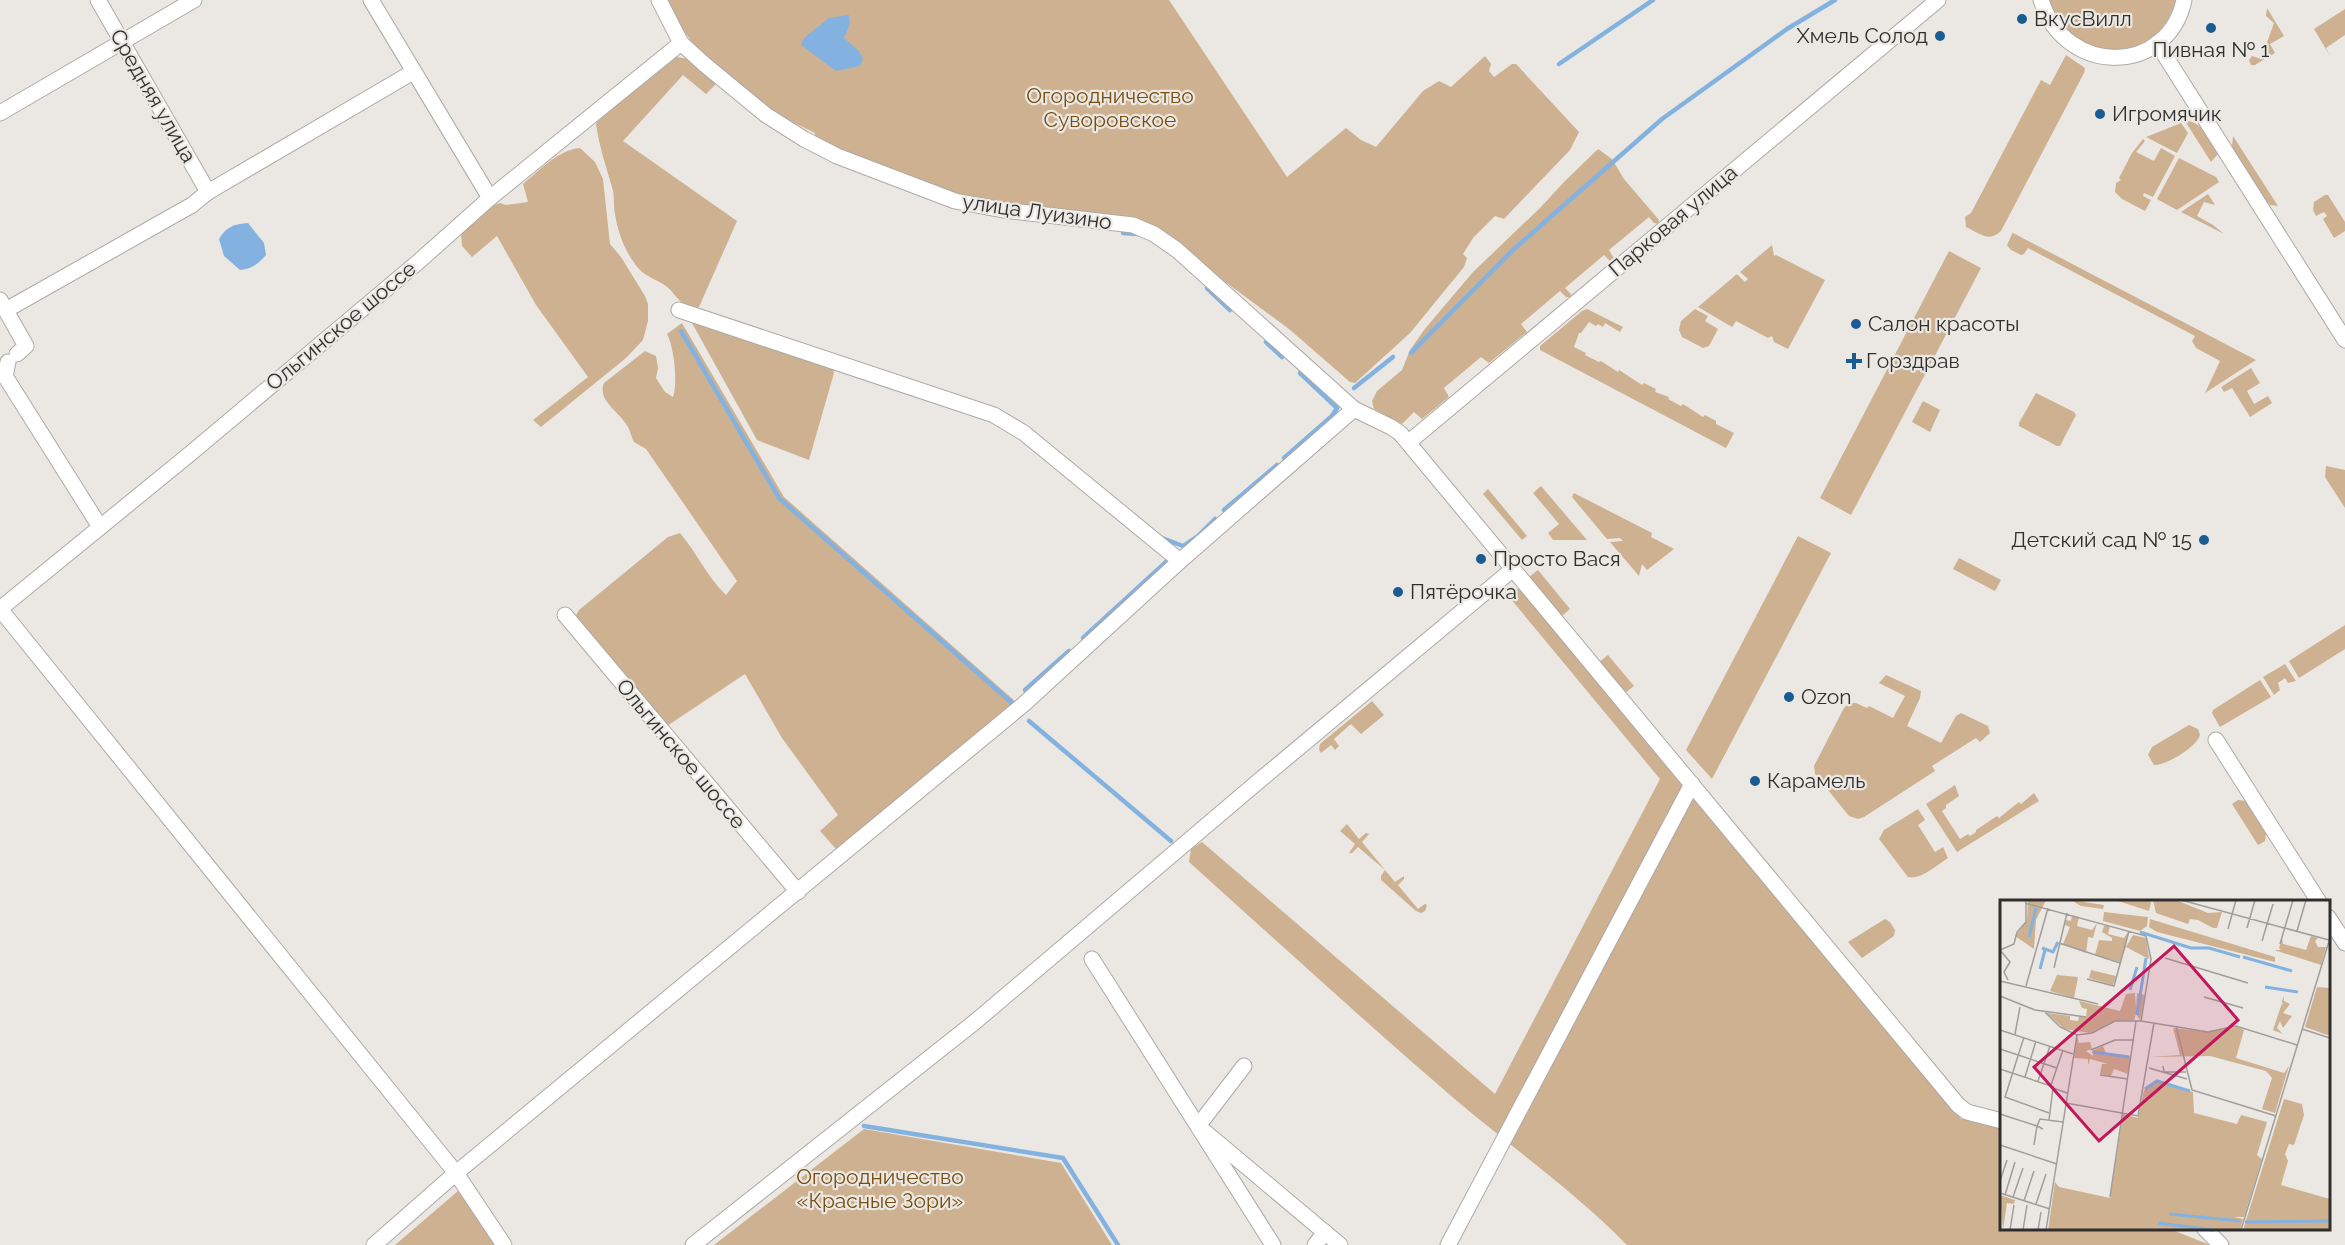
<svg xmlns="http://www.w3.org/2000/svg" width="2345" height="1245" font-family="Raleway,sans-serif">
	<rect width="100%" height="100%" fill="#ebe8e3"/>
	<g fill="#cdb191">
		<polygon points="668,0 1169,0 1287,177 1346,128 1361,140 1376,147 1423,91 1439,81 1451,87 1485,56 1491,64 1489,71 1494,77 1512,64 1516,64 1579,132 1570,150 1504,219 1495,216 1473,238 1463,254 1467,258 1464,267 1410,333 1355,383 1350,382 1289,329 1224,281 1173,240 966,196 928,184 814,138 815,133 784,118 738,85 698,50 683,30"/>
		<path d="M2049,0H2176C2172,11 2169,20 2161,29C2135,58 2086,56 2061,25C2056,19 2053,8 2049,0Z"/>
		<polygon points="2267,8 2284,36 2270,44 2275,53 2255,65 2251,65 2249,60 2252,56 2261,59 2274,23 2266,16"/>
		<polygon points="2345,9 2345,35 2326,48 2330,56 2314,29"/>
		<path d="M2066,55L2085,68L2084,73L2001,231C1989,243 1979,233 1966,227L1965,217L1971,213L2041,80L2050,85Z"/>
		<path d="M676,57L690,59L717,83L706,94L683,75L623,141L737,221L699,307C678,306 680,298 666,286C658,280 646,277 639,269C626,254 618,234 615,214C613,205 615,196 612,187C606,166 599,146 596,124C617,97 649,79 676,57Z"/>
		<path d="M2185,121C2203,120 2209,141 2218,154L2211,162Z"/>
		<polygon points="2181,123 2188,133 2177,153 2146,137"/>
		<polygon points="2233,136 2278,206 2270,205 2266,201 2232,147"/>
		<polygon points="2143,139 2145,141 2136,152 2154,161 2161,148 2175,156 2153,197 2144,193 2143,196 2151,200 2145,211 2122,199 2115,192 2116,183 2121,180 2119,178 2132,153"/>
		<path d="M580,148L595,162L603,179L610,244L621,257L645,296L648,304V321L643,340L626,358L541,427L533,420L588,377L536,305L497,236L472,257L462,246L461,233L489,207L500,203L506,205L528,202L523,184C540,170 558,150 580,148Z"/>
		<polygon points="1598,149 1612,159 1624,179 1659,220 1658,224 1654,223 1649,217 1609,250 1615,260 1610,261 1604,255 1565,288 1571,294 1570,297 1566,297 1560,291 1521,324 1527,332 1489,363 1481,357 1444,388 1449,397 1422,419 1414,412 1402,424 1374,409 1372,401 1377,391 1402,370 1410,350 1424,330 1473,272 1540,208 1564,182"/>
		<polygon points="2179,158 2216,177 2219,182 2177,210 2157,199"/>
		<polygon points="2208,194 2215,205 2204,202 2197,216 2213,225 2224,234 2181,212"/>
		<polygon points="2325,195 2328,195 2345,222 2345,231 2334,238 2323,219 2327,216 2324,212 2316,216 2313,210 2314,202"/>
		<polygon points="2013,232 2013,233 2256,360 2205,393 2220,361 2196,348 2192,341 2195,336 2028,248 2024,254 2021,255 2011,250 2007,245"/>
		<polygon points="1772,245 1774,256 1776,255 1825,280 1788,349 1774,342 1772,336 1768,338 1736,321 1732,327 1698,307 1737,274 1745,282 1748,279 1740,272"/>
		<polygon points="1949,251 1981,268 1851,515 1820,498"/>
		<polygon points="1587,309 1623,327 1620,332 1605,323 1603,327 1598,324 1596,326 1589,322 1581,333 1579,333 1574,347 1586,353 1585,355 1599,362 1601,361 1618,372 1619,370 1642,385 1644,383 1656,389 1655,392 1669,397 1668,399 1681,406 1683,404 1703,417 1705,415 1716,421 1716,424 1734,433 1726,448 1540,350 1540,346 1582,311"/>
		<polygon points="1695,309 1708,316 1705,321 1718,329 1709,346 1703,348 1682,337 1679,330 1681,321"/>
		<polygon points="693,319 833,367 834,373 809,460 757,440 692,323"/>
		<path d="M682,323L784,497L1016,702L837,850L820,831L838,815L782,738L745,674L664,728L575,617L579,610L668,537L680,533C697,553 707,577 726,595L737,581L646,449L634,442C631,436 630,429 626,424C618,411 597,400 604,383L645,351L656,356L658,368L656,378L665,392L673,397C678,383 674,347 667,334Z"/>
		<polygon points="2251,368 2260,383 2247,391 2254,404 2268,396 2272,403 2250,417 2232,388 2224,392 2221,387"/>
		<polygon points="2036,393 2074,412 2076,415 2060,446 2057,446 2019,426 2019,423"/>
		<polygon points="1923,401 1940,410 1930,432 1912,422"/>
		<polygon points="2326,466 2345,470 2345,508 2325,477"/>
		<polygon points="1541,486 1587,540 1553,540 1548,533 1559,524 1533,493"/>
		<polygon points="1488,489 1527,536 1522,540 1483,494"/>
		<polygon points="1574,493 1652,533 1651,537 1674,549 1647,570 1642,564 1639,576 1610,542 1623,541 1620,538 1607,539 1572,497"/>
		<polygon points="1798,536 1831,553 1712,779 1686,750"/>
		<polygon points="1959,558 2001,580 1995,591 1953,569"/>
		<polygon points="1538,570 1570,609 1562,616 1529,577"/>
		<path d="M1512,587L1516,589L1521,588L1961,1119L2001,1125L2002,1228L2170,1229L2210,1245H1627C1575,1192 1514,1149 1457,1101C1366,1023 1278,942 1189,862L1191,849L1202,842L1495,1094L1660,779L1505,592Z"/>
		<polygon points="2345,625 2345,649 2299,678 2289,661"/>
		<polygon points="1608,655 1634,686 1625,693 1599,662"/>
		<polygon points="2285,664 2296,681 2288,683 2285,678 2278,683 2280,690 2274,695 2263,677"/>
		<polygon points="1886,675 1921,691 1920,698 1907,726 1941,743 1956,716 1961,713 1988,726 1990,733 1980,742 1976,738 1932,766 1935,771 1864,817 1858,819 1849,816 1815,774 1814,766 1844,708 1849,703 1856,703 1867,708 1869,706 1893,718 1905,696 1879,683"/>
		<polygon points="2260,680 2271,697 2220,727 2212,713 2213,710"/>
		<polygon points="1372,701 1384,715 1361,734 1351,724 1334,739 1339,746 1335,750 1331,745 1321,753 1319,749 1320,744"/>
		<path d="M2189,725L2198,729L2200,735C2197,747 2165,766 2154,765L2148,755L2152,747Z"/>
		<polygon points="1955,785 1959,796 1946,805 1946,808 1942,811 1960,839 1968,834 1970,836 1976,832 1976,830 1997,816 1999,818 2019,802 2021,804 2034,793 2039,801 1957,852 1926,804"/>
		<polygon points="2238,800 2246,801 2266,834 2265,841 2258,845 2232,804"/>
		<path d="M1918,809L1925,820L1918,825L1935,852L1943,847L1948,858C1937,865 1921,880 1908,877L1879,839L1884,830Z"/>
		<polygon points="1347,824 1359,839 1366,833 1369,834 1362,842 1395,882 1404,876 1404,879 1398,885 1418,909 1425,904 1427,905 1425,911 1421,913 1416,911 1381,880 1381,876 1385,870 1358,847 1352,853 1349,853 1355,844 1340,831"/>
		<polygon points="1885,919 1890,922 1895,930 1894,936 1862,958 1848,942"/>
		<polygon points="864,1129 1061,1163 1112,1245 714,1245"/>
		<polygon points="458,1191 471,1197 500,1245 395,1245"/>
	</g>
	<g fill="#83b2e0">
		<polygon points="849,15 850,24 844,38 859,51 863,59 860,66 836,71 801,45 804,38 829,18"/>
		<path d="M248,223L264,243L266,255C258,264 252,269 240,270L224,256L219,239C226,227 234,224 248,223Z"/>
	</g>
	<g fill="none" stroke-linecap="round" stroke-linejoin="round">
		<g stroke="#83b2e0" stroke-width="4.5">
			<polyline points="1559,64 1653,0"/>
			<polyline points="1123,233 1138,234"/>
			<polyline points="1207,288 1230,310"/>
			<polyline points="681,331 779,498 1012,703"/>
			<polyline points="1266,342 1282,357"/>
			<polyline points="1411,353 1514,249 1662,119 1787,29 1835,0"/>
			<polyline points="1354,388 1393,357"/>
			<polyline points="1284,458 1332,416 1337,408 1300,373"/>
			<polyline points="1224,510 1277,465"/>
			<polyline points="1162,538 1183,546 1198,536 1215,519"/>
			<polyline points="1083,638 1166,562"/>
			<polyline points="1025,690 1069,651"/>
			<polyline points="1029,721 1171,841"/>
			<polyline points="864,1126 1063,1158 1118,1245"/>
		</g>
		<g stroke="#ada9a5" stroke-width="17">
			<g id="minor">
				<polyline points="98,0 208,192"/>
				<polyline points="371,0 490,198"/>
				<polyline points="659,0 681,43 704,64 766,115 804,139 837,156 955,201 1003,210 1133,225 1154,234 1177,250 1354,409 1391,427 1400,433 1958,1105 1967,1112 2002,1121"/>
				<path d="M2041,0C2065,77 2168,76 2184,0"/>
				<polyline points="2157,43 2345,340"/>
				<polyline points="0,113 194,0"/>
				<polyline points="0,300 26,346 17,354"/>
				<polyline points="6,310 192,205 208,192 413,72"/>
				<polyline points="679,310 994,415 1024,433 1180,561"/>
				<polyline points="8,362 5,376 100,527"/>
				<polyline points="1409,442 1938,0"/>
				<polyline points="0,609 191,453 417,263 490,198 681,43"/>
				<polyline points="0,609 456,1173 504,1245"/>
				<polyline points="565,615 798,892"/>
				<polyline points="2216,740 2319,902"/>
				<polyline points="2328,917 2345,943"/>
				<polyline points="1092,959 1273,1245"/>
				<polyline points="1244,1066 1198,1126 1340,1245"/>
				<polyline points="2204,1228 2221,1245"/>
				<polyline points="374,1245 456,1173 1024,704 1180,561 1354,409"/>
				<polyline points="693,1245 976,1021 1260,780 1513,569"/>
				<polyline points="1315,1245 1325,1232"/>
				<polyline points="1448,1245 1692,784"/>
			</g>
		</g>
		<use href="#minor" stroke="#fff" stroke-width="15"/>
	</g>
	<g fill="#1a5b91" stroke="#ebe8e3" stroke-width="2">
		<circle cx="2022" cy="19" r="6"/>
		<circle cx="2211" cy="28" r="6"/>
		<circle cx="1940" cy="36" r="6"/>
		<circle cx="2100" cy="114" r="6"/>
		<circle cx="1856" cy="324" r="6"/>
		<path d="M1851 352h6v6h6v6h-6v6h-6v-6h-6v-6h6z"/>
		<circle cx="2204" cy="540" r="6"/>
		<circle cx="1481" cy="559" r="6"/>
		<circle cx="1398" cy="592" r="6"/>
		<circle cx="1789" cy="697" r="6"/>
		<circle cx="1755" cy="781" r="6"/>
	</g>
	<g text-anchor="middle" stroke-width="4.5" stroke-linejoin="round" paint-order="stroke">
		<g font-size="21" fill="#302f2d" stroke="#ebe8e3" text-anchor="start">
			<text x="2034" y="26">ВкусВилл</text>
			<text x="1928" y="43" text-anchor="end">Хмель Солод</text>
			<text x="2211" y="57" text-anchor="middle">Пивная № 1</text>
			<text x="2112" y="121">Игромячик</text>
			<text x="1868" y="331">Салон красоты</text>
			<text x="1866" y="368">Горздрав</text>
			<text x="2192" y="547" text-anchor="end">Детский сад № 15</text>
			<text x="1493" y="566">Просто Вася</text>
			<text x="1410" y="599">Пятёрочка</text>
			<text x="1801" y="704">Ozon</text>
			<text x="1767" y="788">Карамель</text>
		</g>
		<g font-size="21" fill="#302f2d" stroke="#ebe8e3">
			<text transform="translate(153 96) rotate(60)" y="7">Средняя улица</text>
			<text transform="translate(1037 212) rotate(8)" y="7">улица Луизино</text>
			<text transform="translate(1673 221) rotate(-40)" y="7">Парковая улица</text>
			<text transform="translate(341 326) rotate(-40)" y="7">Ольгинское шоссе</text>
			<text transform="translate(681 754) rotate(50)" y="7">Ольгинское шоссе</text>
		</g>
		<g font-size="21" fill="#774e12" stroke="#ebe8e3">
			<text x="1110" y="103">Огородничество<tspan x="1110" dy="24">Суворовское</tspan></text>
			<text x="880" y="1184">Огородничество<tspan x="880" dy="24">«Красные Зори»</tspan></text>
		</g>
	</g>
	<g transform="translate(2000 900)">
		<rect width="330" height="330" fill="#ebe8e3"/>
		<path d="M28,0H46L36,20L34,49L15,36L27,21ZM71,0L104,5L103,9L81,6ZM115,0H150L151,3L149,11ZM153,0H176L208,13L222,12L217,28H213L198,20L190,19L188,24L156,13ZM104,12L148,17L147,26L140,31L103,21ZM72,15L79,17L77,26L92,30L97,23L93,38L88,37L86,53L63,44L70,27L65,25L66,20L71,21ZM150,19L275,57V62L157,32L149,27ZM104,26H110L108,34L124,38L128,32L126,47L133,35L146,38L149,59L126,47L120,62L95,55L99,40L112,41V38L102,32ZM311,36L318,38L315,41L318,47H326L321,65L274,50H281L279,48L282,38L283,44L306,50ZM91,70L116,76L113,85L89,78ZM57,75L78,77L74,98L50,91ZM317,87L330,88V136L305,127ZM135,93L136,107L137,93L145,95L140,120L136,114L134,120L114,121L90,133L64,129L47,113L70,116V120L78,121L79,117H86L87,109L82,108L79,101L120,111L126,94ZM284,96V101L290,104L283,113L292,116L283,128L280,121L277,128L283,134L273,130L282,103L284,109L282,101ZM237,127L244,130L236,158L284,173L289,166L275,213L262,209L272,178L266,171L210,156L150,157L180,155L173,128L209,132ZM77,136L79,143L90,142L92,149L86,151L93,156L92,151L103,146L106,153L103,155L131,156L128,174L114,169L111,176L100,174L102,164H108L90,159L88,165V159L74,158ZM158,182L193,192L194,213L237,224L241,215L267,222L257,255L262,259L244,317H234L243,319L240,330H48L55,282L59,287L110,298L123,214L138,218L144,190ZM284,199L302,204L304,215L294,245L289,244L285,254L288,261L281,285L330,299V330H243ZM0,295L15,300L14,304L7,303L3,330Z" fill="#cdb191"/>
		<path fill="none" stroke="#83b2e0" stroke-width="3" d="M140,32L191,48H209L240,57M29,37L36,8M42,48L53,52L58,42M243,57L292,71M40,69L45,50M265,87L298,92M130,90L137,67M137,115L146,58M93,152L129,157M145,189L157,181L190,191M169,314L240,321M245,322L330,321M158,323L213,330"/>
		<path fill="none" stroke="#a09e9a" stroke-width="1.5" d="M181,0L329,40M25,3L146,36L151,59L141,121M247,28L255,0M228,29L236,0M297,31L306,0M262,41L273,4M59,43L120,63M280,44L293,0M165,58L248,83M54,68L67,13M87,79L114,86L129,31M8,80L4,72L10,62L0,50L14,44L17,32L26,22V0M0,81L98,104M26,86L48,8M0,96L35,110L86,117M204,97L243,108M45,112L60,127L77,135L92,133L115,121H141L208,132L236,126L297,145M176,126L192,190L276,216M302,129L330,138M0,130L73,154M15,134L20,107M24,137L5,197L49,213M0,149L57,168M91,150L115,140H134M163,166L164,172H186M149,168L187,179M0,169L54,187M100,175L128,179M25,177L36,141M38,181L50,146M51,185L63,150M66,203L138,216L154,123M0,214L37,226L40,219L63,222M49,220L53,188L67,193M0,245L57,264M34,245L37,226L43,229M0,281L7,260M0,293L50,309M5,295L15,262M13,297L23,268M110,297L136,121M24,301L34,271M36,304L46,274M10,330L14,305M23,330L27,305M38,330L41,312M46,330L77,135M241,330L330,38"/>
		<path fill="#c2185b" fill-opacity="0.15" stroke="#c2185b" stroke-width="3" d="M174,46L238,120L99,241L34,167Z"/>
		<rect width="330" height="330" fill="none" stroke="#302f2d" stroke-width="3"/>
	</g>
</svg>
